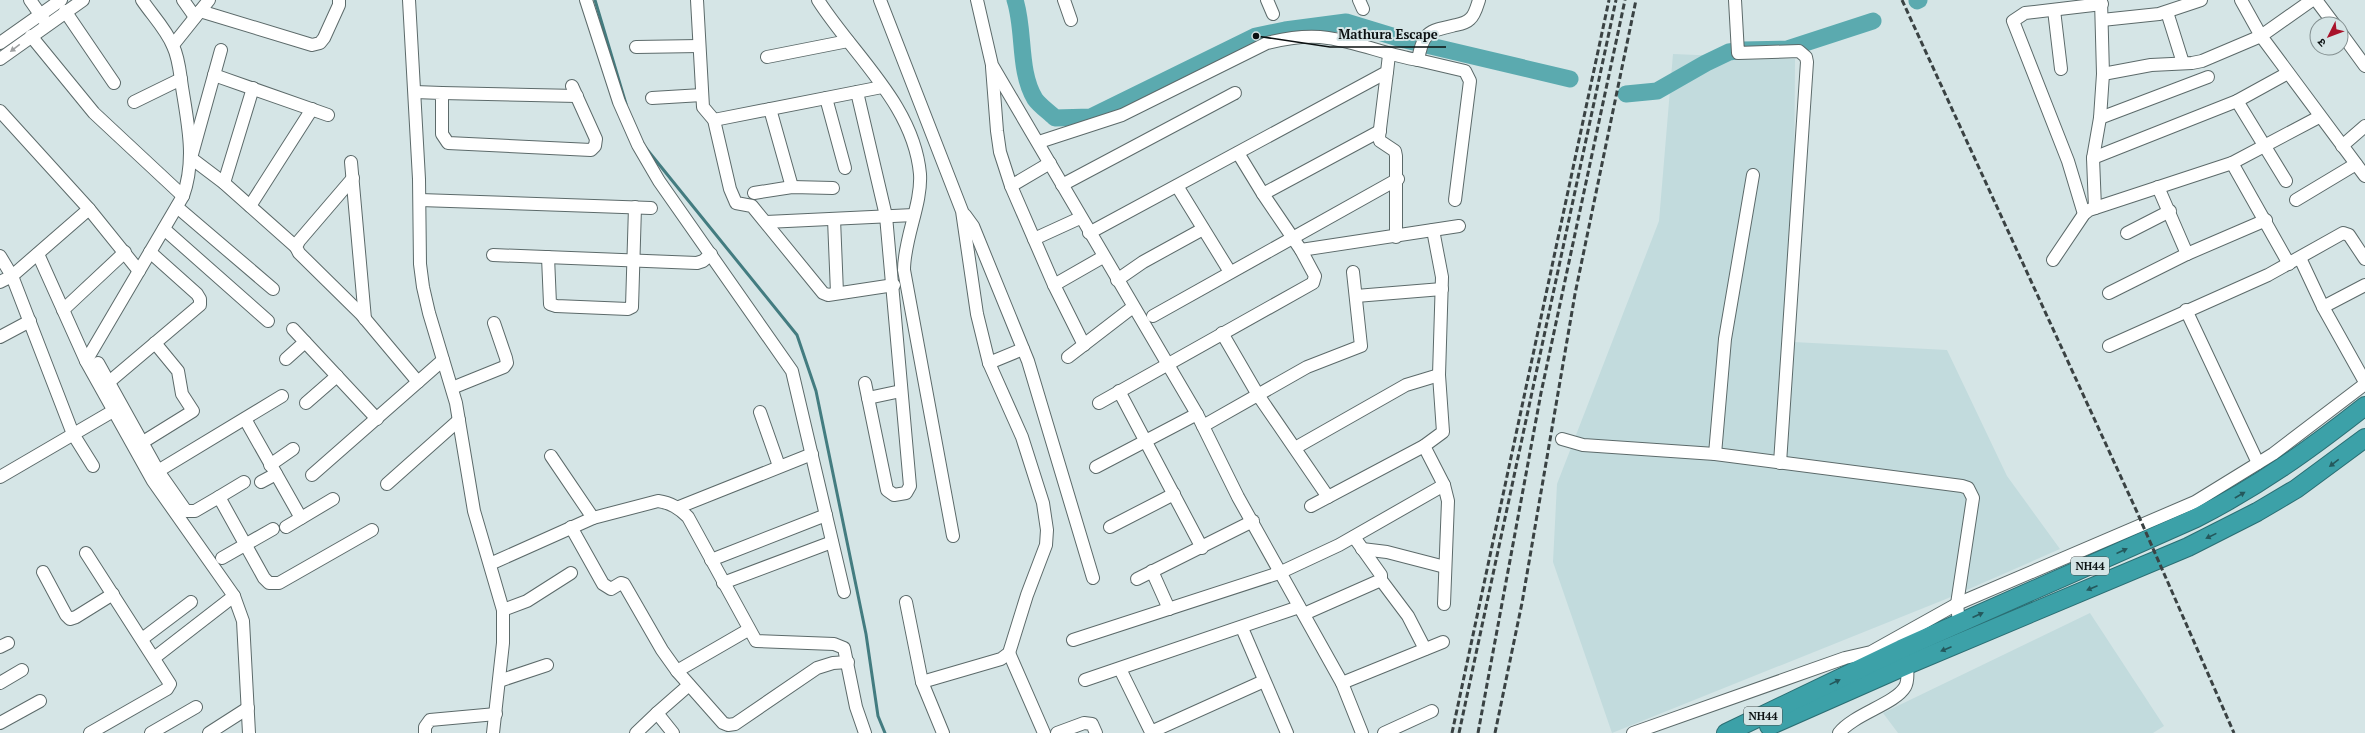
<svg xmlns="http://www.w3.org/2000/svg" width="2365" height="733" font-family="'PT Serif','Noto Sans Devanagari',serif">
	<rect width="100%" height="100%" fill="#d5e5e6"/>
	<g fill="#c2dbdd">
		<polygon points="1673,54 1795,59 1793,342 1947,350 2007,476 2060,549 1946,599 1612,733 1553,562 1557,484 1659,221"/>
		<polygon points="2090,613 2164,726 2153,733 1898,733 1883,713"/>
	</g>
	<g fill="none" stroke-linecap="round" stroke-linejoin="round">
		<g stroke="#437c80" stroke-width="3">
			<polyline points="595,0 626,104"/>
			<polyline points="645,147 797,335 816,391 866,634 878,716 885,733"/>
		</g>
		<g stroke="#5baaaf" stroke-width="17">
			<path d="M1015,0C1025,31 1018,71 1035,99C1040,106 1049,112 1055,118L1091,117L1256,36L1285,30L1346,22L1405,40L1570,79"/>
			<polyline points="1917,1 1919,0"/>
			<polyline points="1626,94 1657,91 1706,63 1729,52 1743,50 1787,49 1873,21"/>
		</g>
		<g stroke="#5c6a6a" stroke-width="14">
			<g id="minor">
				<polyline points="30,0 44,20"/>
				<path d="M142,0C152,15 166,29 173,46C179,58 180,74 182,87C188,125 196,160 183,196L86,361L153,481L234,596L243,621L249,733"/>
				<polyline points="183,0 195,17"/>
				<polyline points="409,0 419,179 420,264 423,287 429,313 456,403 474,511 503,610 503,643 493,733"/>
				<polyline points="586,0 619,102 638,145 659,181 792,371 844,592"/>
				<polyline points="697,0 703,107 714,120 730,189 736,203 752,206 823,293 828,295 894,285"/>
				<path d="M818,0C853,55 914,105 920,174C922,204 904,238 904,270L953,536"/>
				<polyline points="880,0 962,211 977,314 989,363 1022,437 1043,503 1047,530 1046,545 1027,595 1009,653 1001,659 922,682"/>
				<polyline points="977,0 992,65 1197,414 1238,497 1342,683 1362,733"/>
				<polyline points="1064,0 1071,20"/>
				<polyline points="1267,0 1273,14"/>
				<polyline points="1359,0 1363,9"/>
				<polyline points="1735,0 1738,53 1799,51 1806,57 1807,62 1780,463"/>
				<polyline points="2241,0 2261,36 2365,176"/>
				<polyline points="2316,0 2334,24"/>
				<polyline points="2054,10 2061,69"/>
				<polyline points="65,11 114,83"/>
				<polyline points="200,11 312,45 320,43 324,38 339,5 339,0"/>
				<polyline points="2167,12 2183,63"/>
				<polyline points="2102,20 2159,14 2201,0"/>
				<polyline points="2341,33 2365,66"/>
				<polyline points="31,36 94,113 183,196"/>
				<polyline points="0,43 61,0"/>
				<polyline points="173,45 209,0"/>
				<polyline points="636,47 699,46"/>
				<polyline points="221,50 191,158 224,183 296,247"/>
				<polyline points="767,57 848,41"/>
				<polyline points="0,59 83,0"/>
				<polyline points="1418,60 1465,71 1470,81 1455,200"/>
				<polyline points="992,67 997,131 1000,152 1011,186 1054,285 1084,345"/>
				<polyline points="1387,72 1379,137 1380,141 1395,151 1396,156 1396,237"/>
				<polyline points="2103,74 2151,65 2192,63 2202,61 2261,36 2312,0"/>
				<polyline points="214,75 328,115"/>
				<polyline points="415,92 442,93 442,134 448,143 591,150 595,146 596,139 572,86"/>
				<polyline points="857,92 886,216 910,486 906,493 894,495 887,490 865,383"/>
				<polyline points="442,93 577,96"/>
				<polyline points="652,98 702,95"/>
				<polyline points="826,98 845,168"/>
				<polyline points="2237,101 2286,181"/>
				<polyline points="134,102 181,79"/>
				<polyline points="770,109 792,187"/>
				<polyline points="0,111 89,209 139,271"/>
				<polyline points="2100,118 2208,77"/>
				<polyline points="714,120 882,87"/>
				<path d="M1039,142L1122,115L1267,43C1287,38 1308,35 1328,38C1358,42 1387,55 1418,60C1423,31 1429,31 1456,25C1461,24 1466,23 1470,19C1475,15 1477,6 1479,0"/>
				<polyline points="2342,146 2365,126"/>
				<polyline points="2093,158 2237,101 2288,73"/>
				<polyline points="351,162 365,319"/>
				<polyline points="2232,163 2289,264"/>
				<polyline points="353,178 299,241 296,247 299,253 361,314 418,382"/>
				<polyline points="224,183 253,88"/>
				<polyline points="1062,185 1235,93"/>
				<polyline points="1011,186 1050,163"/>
				<polyline points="1177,186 1230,272"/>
				<polyline points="2158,187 2187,254"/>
				<polyline points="754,193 792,187 833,188"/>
				<polyline points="1263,194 1380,131"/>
				<polyline points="420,200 651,208"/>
				<polyline points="2296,200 2356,164"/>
				<polyline points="250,206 312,109"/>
				<polyline points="177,207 273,289"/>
				<polyline points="2095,208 2093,158 2100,118 2103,74 2101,0"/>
				<polyline points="2084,214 2068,161 2013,21 2025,13 2102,4"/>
				<polyline points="965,215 973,226 1028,361 1093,578"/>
				<polyline points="834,219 837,293"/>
				<polyline points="766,222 914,215"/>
				<polyline points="164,229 268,321"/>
				<polyline points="1089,233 1387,72 1389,55"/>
				<polyline points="2127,233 2170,211"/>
				<polyline points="1034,239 1080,218"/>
				<polyline points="1301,250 1459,226"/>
				<polyline points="38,254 86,361"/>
				<polyline points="493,255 697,263 703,261 711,254"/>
				<polyline points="0,256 12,276 73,434 93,466"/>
				<polyline points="548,257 550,304 556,306 628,309 632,307 635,207"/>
				<polyline points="2300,258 2323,307 2365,382"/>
				<polyline points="2053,260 2084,214 2089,210 2232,163 2319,117"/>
				<polyline points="1117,280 1143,262 1203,229"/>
				<polyline points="0,282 12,276 89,209"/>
				<polyline points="1054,285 1103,257"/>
				<polyline points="2109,293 2187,254 2266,220"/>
				<polyline points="1356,296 1442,289"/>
				<polyline points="2323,307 2365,285"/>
				<polyline points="63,310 125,252"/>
				<polyline points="2186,310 2258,463"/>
				<polyline points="1153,316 1398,179"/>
				<polyline points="293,329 377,419"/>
				<polyline points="1222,333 1258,395 1328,497"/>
				<polyline points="0,337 30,321"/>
				<polyline points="2109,346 2268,275 2343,233 2349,235 2365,259"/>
				<polyline points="1068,357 1133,307"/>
				<polyline points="286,359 305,342"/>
				<polyline points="98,363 158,471 282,396"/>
				<polyline points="989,363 1023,349"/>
				<polyline points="109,382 200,305 200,299 197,294 150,252"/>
				<polyline points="452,388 504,367 507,363 506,358 494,323"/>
				<polyline points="1119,391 1202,548"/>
				<polyline points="868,398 901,391"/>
				<polyline points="306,403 337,376"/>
				<polyline points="1099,403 1313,283 1315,276 1301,250 1263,194 1238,153"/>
				<polyline points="760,412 779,466"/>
				<polyline points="245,419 301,518"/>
				<polyline points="1203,426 1307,367 1361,346 1353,272"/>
				<polyline points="1562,439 1583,445 1715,454 1962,486 1968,488 1973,498 1957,604 1959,623"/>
				<polyline points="143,442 193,411 182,394 178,371 155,343"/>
				<polyline points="1295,448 1406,385 1439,375"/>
				<polyline points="1715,454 1725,339 1753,175"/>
				<polyline points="551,456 593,518"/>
				<polyline points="270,465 293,449"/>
				<polyline points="1096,467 1197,414"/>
				<polyline points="158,471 186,511 195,511 219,497 264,578 269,583 279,583 372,530"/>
				<polyline points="312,475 443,360"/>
				<polyline points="0,477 120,407"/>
				<polyline points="261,482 276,474"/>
				<polyline points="387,484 459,420"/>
				<polyline points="1444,485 1448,501 1444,604"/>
				<polyline points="219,497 244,482"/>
				<polyline points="1311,506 1424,446 1443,432 1439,375 1442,277 1433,230"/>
				<polyline points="679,507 812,454"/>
				<polyline points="286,527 333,499"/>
				<polyline points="571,527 603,584 611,589 621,583 624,584 662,650 677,671 723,723 728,725 735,724 817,668 833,663 848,662"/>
				<polyline points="1110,527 1174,494"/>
				<polyline points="1362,549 1387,552 1445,567"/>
				<polyline points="86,553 170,684 167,689 90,733"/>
				<polyline points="222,558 273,529"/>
				<polyline points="711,560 826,515"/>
				<path d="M490,564L593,518L658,501C671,503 679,508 688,517L756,641L834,644L844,648L856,707L865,733"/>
				<polyline points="1152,571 1169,609"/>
				<polyline points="43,572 66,615 70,619 76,617 113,594"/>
				<polyline points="1137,579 1253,521"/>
				<polyline points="1381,580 1408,616 1425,649"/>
				<polyline points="723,583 832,542"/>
				<polyline points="906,602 922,682 943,733"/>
				<polyline points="503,610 527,601 571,573"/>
				<polyline points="1304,614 1381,580 1381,575 1354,537"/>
				<polyline points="1242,628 1287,733"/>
				<polyline points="142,639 191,602"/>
				<polyline points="1073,640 1279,573 1339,545 1444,485 1424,446"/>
				<polyline points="0,647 8,643"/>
				<polyline points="1009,653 1044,733"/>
				<polyline points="154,658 234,596"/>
				<polyline points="1120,669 1151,732 1264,681"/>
				<polyline points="677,671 748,630"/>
				<polyline points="1085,680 1299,607"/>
				<polyline points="499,681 547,665"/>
				<polyline points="0,683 22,670"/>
				<polyline points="1342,683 1443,642"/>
				<polyline points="0,723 40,701"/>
				<polyline points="151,733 196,707"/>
				<polyline points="209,733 248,708"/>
				<polyline points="425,733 425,727 430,720 496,714"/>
				<polyline points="636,733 657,713"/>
				<polyline points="673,733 657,713 689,685"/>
				<polyline points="1057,733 1084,723 1092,724 1096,733"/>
				<polyline points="1384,733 1432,711"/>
				<polyline points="1633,733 1845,658 1871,652 1957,604 2195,502 2273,454 2365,384"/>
				<path d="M1839,733C1854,714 1895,704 1905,687C1909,680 1907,673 1907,665"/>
			</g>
		</g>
		<g stroke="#2b6e73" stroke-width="20">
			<g id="highway">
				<polyline points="1769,726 1907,665 2188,547 2257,512 2296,489 2365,438"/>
				<path d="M1726,733L1901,649L2196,518C2259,486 2309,450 2365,406"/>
			</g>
		</g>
		<use href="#minor" stroke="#fff" stroke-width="12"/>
		<use href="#highway" stroke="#3ca1a8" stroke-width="18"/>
		<g stroke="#3a4243" stroke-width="3" stroke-dasharray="6 3" stroke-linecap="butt">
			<polyline points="1902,0 2137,512 2234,733"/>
			<polyline points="1452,733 1609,0"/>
			<polyline points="1459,733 1616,0"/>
			<polyline points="1478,733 1541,393 1625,0"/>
			<polyline points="1495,733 1522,603 1575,294 1636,0"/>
		</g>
	</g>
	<defs><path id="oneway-solid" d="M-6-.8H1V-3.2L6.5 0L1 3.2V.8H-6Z"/></defs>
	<use fill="#9d9fa0" href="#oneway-solid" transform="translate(15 48) rotate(143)"/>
	<g fill="#24585c">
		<use href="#oneway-solid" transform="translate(2334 463) rotate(142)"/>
		<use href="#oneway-solid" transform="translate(2240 495) rotate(-30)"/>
		<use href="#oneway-solid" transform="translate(2211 536) rotate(154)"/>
		<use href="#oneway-solid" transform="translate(2122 551) rotate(-24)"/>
		<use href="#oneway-solid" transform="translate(2092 588) rotate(157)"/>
		<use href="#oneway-solid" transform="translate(1978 615) rotate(-24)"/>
		<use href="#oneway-solid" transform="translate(1946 649) rotate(157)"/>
		<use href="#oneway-solid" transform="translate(1835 682) rotate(-26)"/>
	</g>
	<g text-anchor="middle" stroke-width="4" stroke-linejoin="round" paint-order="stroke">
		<g fill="#d5e5e6" stroke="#485051" stroke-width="1">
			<rect x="2071" y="557" width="38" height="18" rx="3"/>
			<rect x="1744" y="707" width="38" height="18" rx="3"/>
		</g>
		<g font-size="11" font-weight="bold" fill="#0b1011">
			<text x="2090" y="570">NH44</text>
			<text x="1763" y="720">NH44</text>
		</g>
	</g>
	<path fill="none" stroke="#0b1011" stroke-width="1.5" d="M1256 36L1330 47H1446"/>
	<circle fill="#0b1011" stroke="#d5e5e6" stroke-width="1.5" cx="1256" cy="36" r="4"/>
	<g font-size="13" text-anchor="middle" font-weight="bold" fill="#0b1011" stroke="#d5e5e6" stroke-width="4" stroke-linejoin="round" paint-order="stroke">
		<text x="1388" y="39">Mathura Escape</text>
	</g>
	<g transform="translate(2329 36) rotate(228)"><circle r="19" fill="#d5e5e6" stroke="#849091"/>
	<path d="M0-3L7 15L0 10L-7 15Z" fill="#a9122a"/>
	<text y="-6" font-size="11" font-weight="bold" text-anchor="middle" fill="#0b1011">उ</text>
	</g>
</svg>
